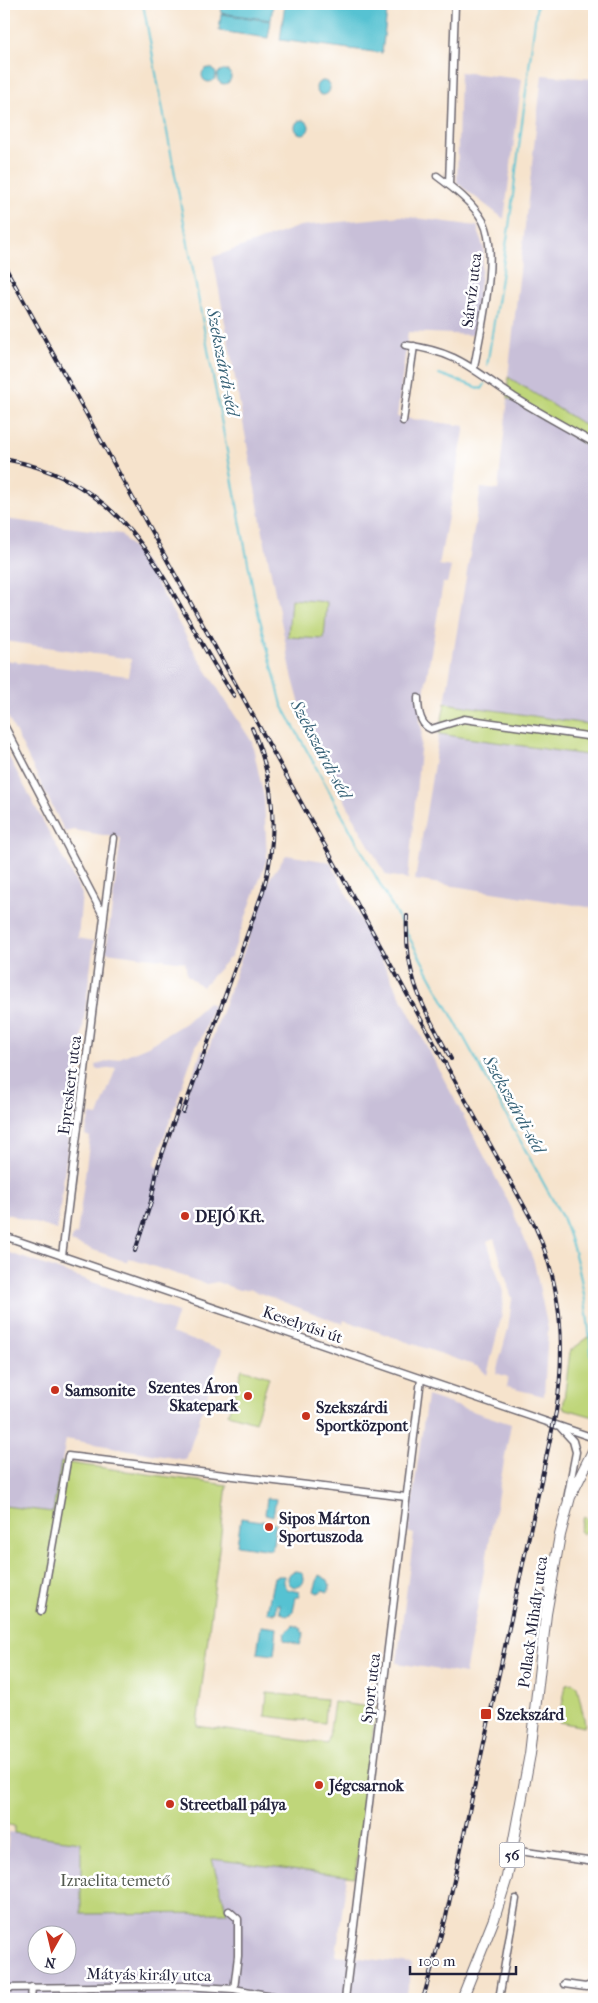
<svg xmlns="http://www.w3.org/2000/svg" width="598" height="2003" font-family="'IM FELL French Canon',serif">
	<rect width="100%" height="100%" fill="#fff"/>
	<filter id="ink" filterUnits="userSpaceOnUse"><feTurbulence type="fractalNoise" baseFrequency=".02" numOctaves="2"/><feDisplacementMap in="SourceGraphic" scale="10" xChannelSelector="R" yChannelSelector="G"/><feConvolveMatrix kernelMatrix="1 2 1 2 8 2 1 2 1" color-interpolation-filters="sRGB"/></filter>
	<filter id="wash" filterUnits="userSpaceOnUse"><feTurbulence type="fractalNoise" baseFrequency=".0096" numOctaves="4" result="noise"/><feDisplacementMap in="SourceGraphic" scale="20" xChannelSelector="R" yChannelSelector="G"/><feGaussianBlur stdDeviation="1.12" result="paint"/><feColorMatrix in="noise" values="0 0 0 0 0 0 0 0 0 0 0 0 0 0 0 0 0 1.4 0 .05"/><feComposite in="paint" operator="in"/></filter>
	<g filter="url(#wash)">
		<rect width="100%" height="100%" fill="#f6e3cc"/>
		<g fill="#c8bfd8" fill-rule="evenodd">
			<polygon points="460,72 522,79 504,219 457,183"/>
			<polygon points="542,75 594,79 594,431 508,377"/>
			<polygon points="401,216 477,226 484,250 473,335 408,332 397,417 465,426 439,565 451,567 447,583 443,583 419,722 422,729 408,879 386,875 354,819 302,712 293,679 266,549 213,257 300,226"/>
			<polygon points="508,398 594,450 594,725 445,703 481,488 498,490"/>
			<polygon points="4,519 121,534 146,564 197,656 252,742 264,798 267,859 232,955 202,987 187,975 185,962 106,952 121,838 73,830 65,832 4,709 4,660 128,676 131,659 4,641"/>
			<polygon points="439,734 594,756 594,908 415,880"/>
			<polygon points="4,748 82,894 78,938 94,941 57,1230 4,1213"/>
			<polygon points="286,855 330,862 511,1207 534,1262 548,1329 544,1396 506,1387 508,1377 496,1373 508,1329 512,1299 494,1238 487,1241 503,1292 502,1314 487,1375 479,1367 344,1320 343,1323 337,1322 249,1289 239,1290 217,1282 206,1284 128,1258 127,1262 71,1242 74,1234 77,1235 90,1137 85,1135 90,1115 98,1116 116,1068 97,1070 96,1065 117,1059 148,1046 185,1023 208,1002 213,1006 202,1037 196,1046 154,1166 159,1168 202,1050 207,1053 270,878"/>
			<polygon points="4,1251 178,1312 171,1333 222,1350 186,1460 66,1439 53,1512 4,1506"/>
			<polygon points="427,1396 511,1424 465,1674 397,1663 414,1534 408,1532"/>
			<path d="M9,1832L81,1842V1914L226,1913L212,1859L347,1876L336,1955L412,1964L406,1999H4V1862H6ZM38,1936H68V1966H38Z"/>
		</g>
		<g fill="#bfd67a" stroke="#707c5a">
			<polygon points="508,377 594,431 594,450 508,398"/>
			<polygon points="291,599 327,602 324,639 288,637"/>
			<polygon points="445,703 594,725 594,756 439,734"/>
			<polygon points="594,1333 594,1417 563,1408 570,1351"/>
			<polygon points="242,1369 269,1377 255,1422 228,1414"/>
			<polygon points="61,1462 227,1485 197,1726 328,1744 334,1702 376,1708 355,1877 212,1859 227,1913 81,1914 81,1842 14,1833 14,1826 4,1824 4,1506 53,1512"/>
			<path d="M584,1516L588,1519C588,1524 588,1532 582,1534L579,1531Z"/>
			<polygon points="566,1684 573,1683 577,1686 585,1723 584,1727 559,1722"/>
			<polygon points="267,1693 326,1699 324,1723 265,1716"/>
		</g>
		<g fill="#57c2d2" stroke="#3c7286">
			<polygon points="223,4 273,4 271,20 221,13"/>
			<polygon points="285,4 388,4 382,53 280,40"/>
			<polygon points="221,14 271,21 268,38 219,31"/>
			<circle cx="209" cy="75" r="7"/>
			<circle cx="224" cy="77" r="7"/>
			<circle cx="323" cy="88" r="7"/>
			<circle cx="302" cy="127" r="7"/>
			<polygon points="267,1498 276,1499 273,1516 265,1514"/>
			<polygon points="241,1518 276,1523 272,1550 237,1545"/>
			<circle cx="296" cy="1579" r="8"/>
			<polygon points="319,1575 328,1580 330,1586 328,1592 323,1590 318,1593 314,1591"/>
			<polygon points="279,1576 284,1576 284,1583 287,1589 299,1592 299,1597 296,1597 293,1612 287,1616 280,1612 280,1604 277,1604 276,1613 267,1612 274,1577"/>
			<polygon points="293,1625 302,1629 301,1631 304,1633 300,1645 284,1640 285,1633"/>
			<polygon points="261,1626 277,1628 274,1655 257,1653"/>
		</g>
		<g fill="none" stroke-linecap="round" stroke-linejoin="round">
			<g stroke="#57c2d2" stroke-width="2">
				<path d="M143,4L255,600L282,705L562,1217C586,1274 591,1337 594,1399"/>
				<polyline points="487,366 509,227 537,4"/>
				<polyline points="439,374 482,389 485,384"/>
			</g>
		</g>
	</g>
	<g filter="url(#ink)">
		<g fill="none" stroke-linecap="round" stroke-linejoin="round">
			<g stroke="#6c666e" stroke-width="9">
				<g id="minor">
					<path d="M437,176C453,188 473,203 483,221C500,252 480,332 474,368"/>
					<polyline points="449,185 455,4"/>
					<path d="M405,345C459,352 471,369 514,397C540,413 567,428 594,443"/>
					<polyline points="403,421 414,346"/>
					<path d="M418,698C418,709 420,725 431,729L464,719L594,737"/>
					<polyline points="4,725 104,917 62,1256"/>
					<polyline points="104,915 114,838"/>
					<polyline points="4,1236 594,1438"/>
					<polyline points="561,1428 573,1441 576,1452 567,1499"/>
					<polyline points="41,1611 68,1456 406,1497"/>
					<polyline points="513,1850 594,1862"/>
					<polyline points="229,1911 238,1919 238,1956 234,1989"/>
					<polyline points="564,1984 586,1987 594,1983"/>
					<polyline points="4,1988 184,1986 234,1989 289,1999"/>
					<polyline points="31,1999 32,1987"/>
					<polyline points="345,1999 421,1379"/>
					<polyline points="499,1999 516,1899"/>
				</g>
			</g>
			<g stroke="#6c666e" stroke-width="12">
				<polyline id="primary" points="462,1999 494,1919 507,1877 530,1754 546,1614 560,1535 570,1497 594,1449"/>
			</g>
			<use href="#minor" stroke="#fff" stroke-width="6"/>
			<use href="#primary" stroke="#fff" stroke-width="10"/>
			<g stroke="#22223b" stroke-width="4">
				<g id="rail">
					<path d="M4,265L534,1224C562,1285 566,1346 556,1412L446,1917L423,1999"/>
					<path d="M4,459C141,483 166,596 234,696"/>
					<path d="M407,916C404,978 423,1006 451,1059"/>
					<path d="M183,1112L263,891C279,835 275,781 252,728"/>
					<polyline points="150,1206 158,1166 181,1101"/>
					<polyline points="135,1251 152,1199"/>
				</g>
			</g>
			<use href="#rail" stroke="#fff" stroke-width="2" stroke-dasharray="5.5" stroke-linecap="butt"/>
		</g>
	</g>
	<g fill="#c8321e" stroke="#fff" stroke-width="2">
		<circle cx="185" cy="1216" r="5"/>
		<circle cx="55" cy="1390" r="5"/>
		<circle cx="248" cy="1396" r="5"/>
		<circle cx="306" cy="1416" r="5"/>
		<circle cx="269" cy="1527" r="5"/>
		<rect x="480" y="1708" width="12" height="12" rx="2.5"/>
		<circle cx="319" cy="1785" r="5"/>
		<circle cx="170" cy="1804" r="5"/>
	</g>
	<g text-anchor="middle" stroke-width="5" stroke-linejoin="round" paint-order="stroke">
		<rect fill="#fff" stroke="#646476" stroke-width="1" x="499.5" y="1842.5" width="25" height="25" rx="4"/>
		<g font-size="15" font-weight="bold" fill="#22223b">
			<text x="512" y="1860">56</text>
		</g>
		<g font-size="16" fill="#22223b" stroke="#fff">
			<text transform="translate(471 290) rotate(-83)" y="6">Sárvíz utca</text>
			<text transform="translate(69 1085) rotate(-83)" y="6">Epreskert utca</text>
			<text transform="translate(303 1324) rotate(19)" y="6">Keselyűsi út</text>
			<text transform="translate(532 1622) rotate(-82)" y="6">Pollack Mihály utca</text>
			<text transform="translate(370 1688) rotate(-83)" y="6">Sport utca</text>
			<text transform="translate(149 1974) rotate(1)" y="6">Mátyás király utca</text>
		</g>
		<g font-size="16" font-weight="bold" fill="#22223b" stroke="#fff" text-anchor="start">
			<text x="195" y="1222">DEJÓ Kft.</text>
			<text x="238" y="1393" text-anchor="end">Szentes Áron<tspan x="238" dy="18">Skatepark</tspan></text>
			<text x="65" y="1396">Samsonite</text>
			<text x="316" y="1413">Szekszárdi<tspan x="316" dy="18">Sportközpont</tspan></text>
			<text x="279" y="1524">Sipos Márton<tspan x="279" dy="18">Sportuszoda</tspan></text>
			<text x="497" y="1720">Szekszárd</text>
			<text x="329" y="1791">Jégcsarnok</text>
			<text x="180" y="1810">Streetball pálya</text>
		</g>
		<g font-size="16" fill="#51584e" stroke="#fff">
			<text x="115" y="1886">Izraelita temető</text>
		</g>
		<g font-size="18" font-style="italic" fill="#376277" stroke="#fff">
			<text transform="translate(223 362) rotate(79)" y="6">Szekszárdi-séd</text>
			<text transform="translate(321 749) rotate(62)" y="6">Szekszárdi-séd</text>
			<text transform="translate(514 1104) rotate(61)" y="6">Szekszárdi-séd</text>
		</g>
	</g>
	<rect width="598" height="2003" fill="none" stroke="#fff" stroke-width="20"/>
	<g transform="translate(52 1950) rotate(188)"><circle r="24" fill="#ffffff" stroke="#a7a7b1"/>
	<path d="M0-4L9 19L0 12L-9 19Z" fill="#c8321e"/>
	<text y="-8" font-size="14" font-weight="bold" text-anchor="middle" fill="#22223b">N</text>
	</g>
	<path d="M410 1966v8h106v-8" fill="none" stroke="#22223b" stroke-width="2.5"/>
	<text x="418" y="1966" font-size="15" fill="#22223b" stroke="#ffffff" stroke-width="4" paint-order="stroke">100 m</text>
</svg>
